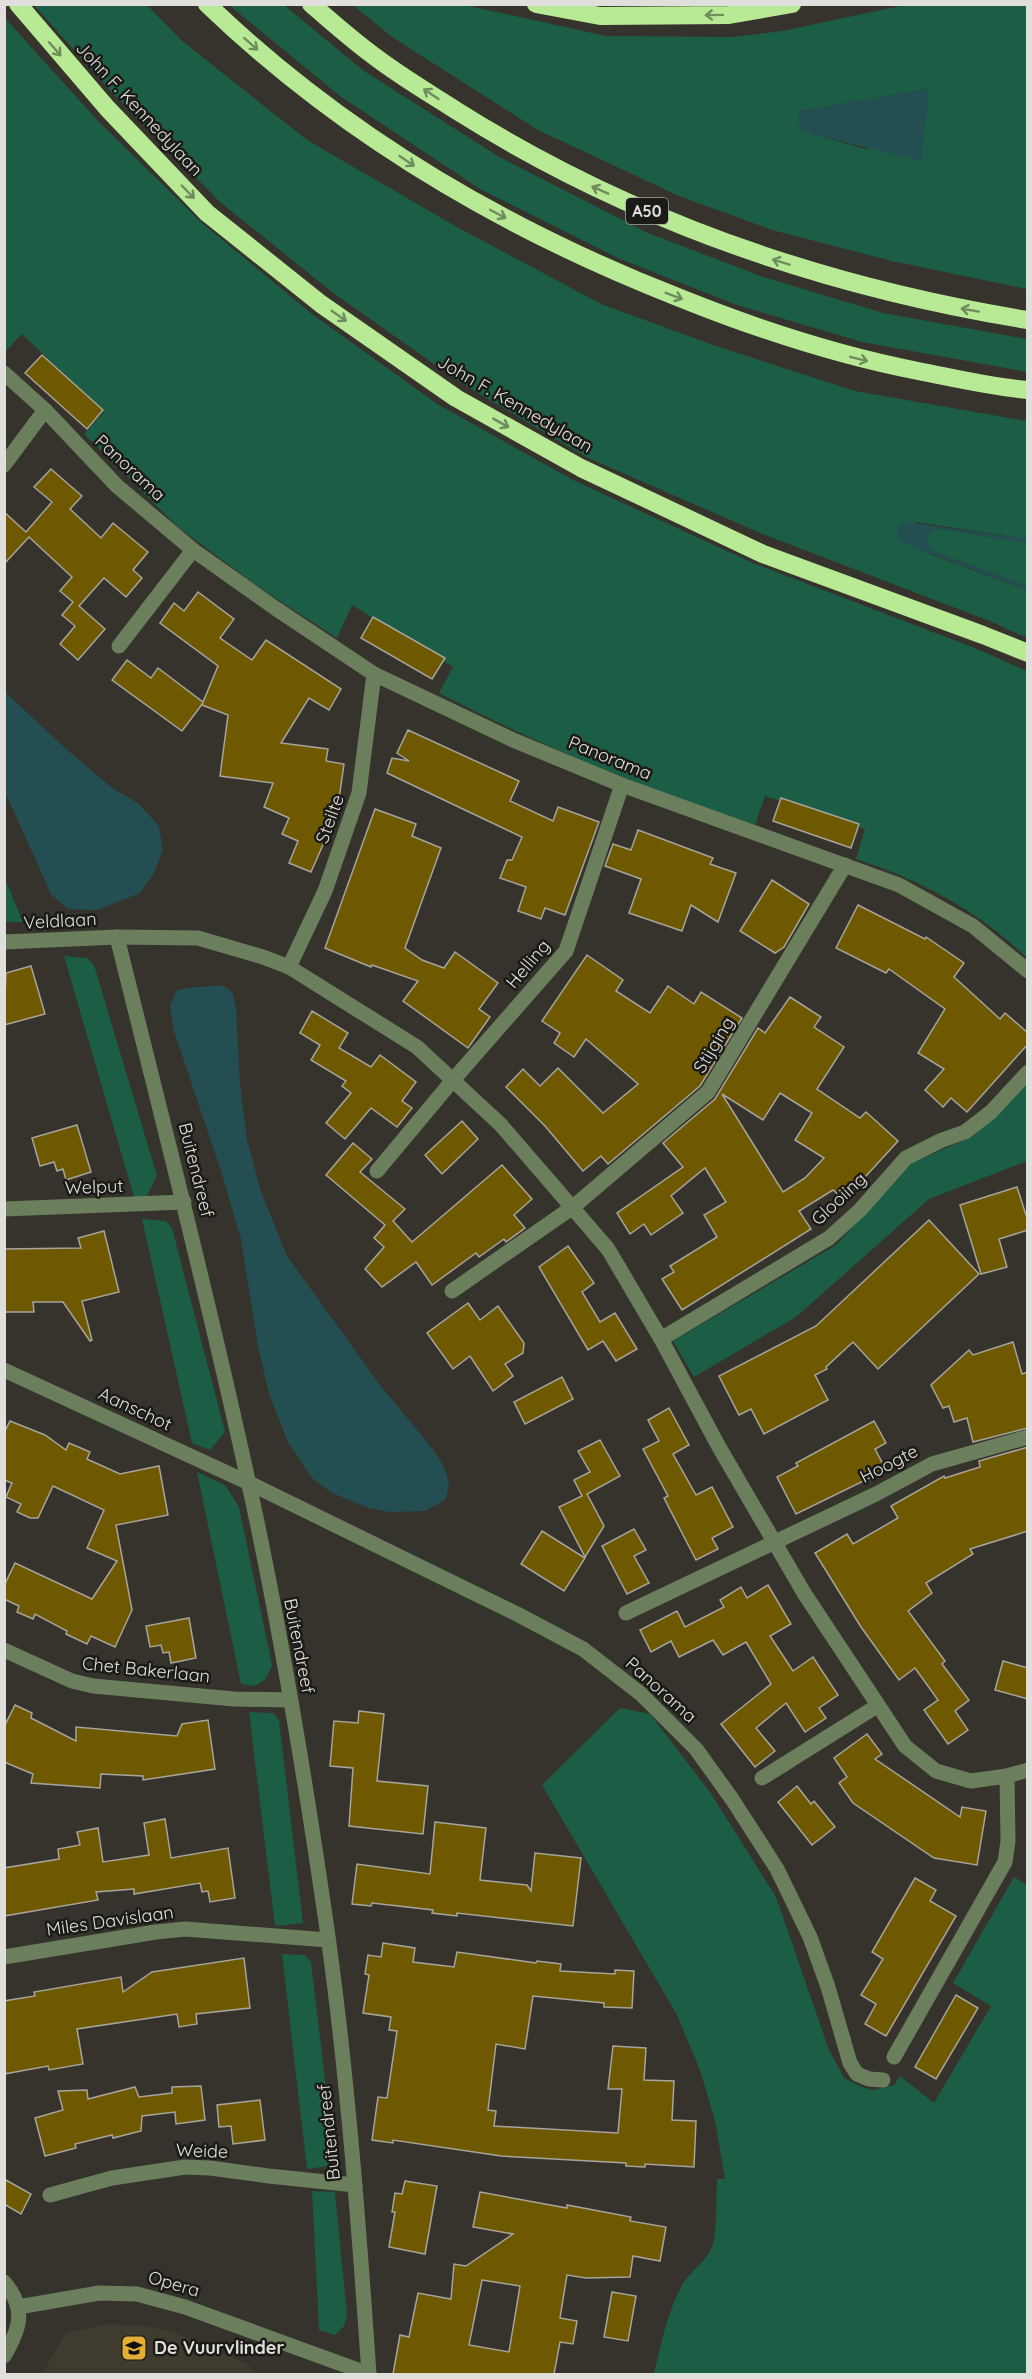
<svg xmlns="http://www.w3.org/2000/svg" width="1032" height="2379" font-family="Quicksand,sans-serif">
	<rect width="100%" height="100%" fill="#35332c"/>
	<polygon fill="#3f3c2f" points="109,2324 143,2326 171,2331 248,2364 255,2374 42,2374 66,2333"/>
	<g fill="#1b5e45" fill-rule="evenodd">
		<polygon points="34,5 147,5 181,40 307,140 457,227 601,304 716,346 855,391 1027,421 1027,539 915,522 930,554 1027,590 1027,638 992,622 760,533 586,457 458,381 332,292 220,202 117,98"/>
		<polygon points="229,5 284,5 364,71 501,158 648,233 763,277 883,313 1027,339 1027,372 862,342 737,305 620,259 480,189 340,96"/>
		<path d="M353,5H464L606,36L732,37L782,31L905,5H1027V289L892,261L772,230L679,196L538,130L392,37ZM929,89L866,149L805,132L800,128V111Z"/>
		<path d="M4,17L98,121L202,223L312,314L437,404L573,480L753,563L977,649L1027,671V958C979,911 919,879 856,859L865,829L765,796L755,825C646,789 540,746 439,693L453,667L352,605L337,638L266,592L179,528L84,434L104,412L22,334L5,352Z"/>
		<polygon points="941,529 1027,543 1027,586 936,552 930,548 926,539 934,530"/>
		<polygon points="5,879 23,922 5,922"/>
		<polygon points="64,956 87,958 94,965 157,1176 146,1197 134,1197"/>
		<polygon points="1027,1082 1027,1161 929,1199 796,1317 694,1377 673,1341 836,1245 912,1163 973,1136"/>
		<polygon points="142,1219 166,1221 172,1228 225,1432 210,1450 192,1443"/>
		<polygon points="197,1472 225,1485 239,1507 272,1665 266,1679 255,1686 241,1684"/>
		<path d="M620,1708L650,1714L710,1792L776,1897L829,2050L844,2078L862,2087L873,2090L894,2085L900,2076L934,2103L991,2006L953,1983L1014,1877L1027,1885V2374H654C661,2344 667,2313 682,2285C692,2269 710,2260 714,2240C717,2225 716,2196 717,2179H725L715,2121L700,2070L677,2015L542,1785Z"/>
		<polygon points="249,1712 273,1713 279,1720 303,1923 275,1926"/>
		<polygon points="282,1954 305,1955 311,1962 335,2165 307,2169"/>
		<polygon points="312,2191 335,2192 347,2315 344,2326 335,2335 319,2330"/>
	</g>
	<g fill="#234f53">
		<polygon points="929,89 922,159 920,161 804,132 797,123 800,111"/>
		<polygon points="905,522 1027,539 1027,543 941,529 934,530 926,539 930,548 936,552 1027,586 1027,590 903,543 897,537 898,527"/>
		<polygon points="4,691 65,748 111,787 139,804 159,826 163,850 154,873 140,893 97,910 68,909 51,894 5,792"/>
		<path d="M223,985L232,992L236,1008L240,1084L247,1140L261,1192L287,1256L380,1385L435,1452L445,1469L449,1483L446,1499L425,1511L389,1512L369,1508L332,1493L312,1478L288,1442L269,1394L258,1346L241,1239L221,1171L174,1031L170,1006L176,991C191,985 207,988 223,985Z"/>
	</g>
	<g fill="#6e5900" stroke="#a7a49c" stroke-width="1.5" fill-rule="evenodd">
		<polygon points="42,355 103,410 87,429 25,373"/>
		<polygon points="51,469 82,496 70,509 101,538 113,523 148,552 133,570 142,578 126,597 104,578 79,606 105,629 78,660 60,644 75,626 62,615 73,602 60,591 72,577 29,537 4,564 4,512 26,532 52,502 34,487"/>
		<polygon points="198,592 234,619 220,638 252,660 266,640 341,689 329,710 309,698 281,743 328,749 326,761 344,764 337,813 311,872 289,863 298,841 282,834 289,818 264,807 273,783 220,776 228,715 202,705 203,703 182,731 112,680 127,660 151,678 158,668 203,702 218,666 160,623 174,603 184,611"/>
		<polygon points="373,617 445,658 432,679 361,638"/>
		<polygon points="408,730 519,781 510,801 553,821 558,807 599,822 565,915 545,908 541,919 518,911 526,887 500,878 507,860 512,860 522,837 387,773 392,758 409,761 397,753"/>
		<polygon points="781,798 859,824 851,848 773,821"/>
		<polygon points="375,809 416,824 412,836 441,848 405,948 422,960 444,968 455,952 498,983 479,1009 490,1017 468,1048 403,1001 418,981 372,965 371,967 325,948"/>
		<polygon points="638,830 713,858 710,864 736,873 718,922 691,905 682,931 629,913 641,879 605,866 613,844 631,850"/>
		<polygon points="772,880 809,904 784,947 775,953 740,931"/>
		<polygon points="858,905 925,939 926,937 964,963 954,977 1000,1019 1005,1013 1028,1033 1028,1044 967,1112 951,1098 943,1107 925,1090 944,1069 918,1053 945,1009 889,969 886,973 836,948"/>
		<polygon points="587,955 623,980 616,991 650,1013 668,986 694,1004 701,992 742,1018 700,1086 608,1164 601,1156 583,1171 545,1126 506,1087 523,1069 540,1086 558,1068 603,1113 638,1084 586,1039 574,1057 554,1043 560,1033 542,1021"/>
		<polygon points="31,966 45,1014 4,1025 6,973"/>
		<path d="M790,997L821,1017L814,1027L844,1047L817,1089L860,1118L866,1112L898,1141L844,1200L833,1190L799,1211L811,1229L682,1310L662,1279L674,1272L670,1266L717,1237L704,1215L726,1202L705,1168L671,1196L683,1213L651,1235L644,1224L630,1234L617,1213L683,1167L663,1143L715,1099L758,1028L765,1033ZM780,1093L812,1113L795,1140L824,1158L805,1178L783,1192L722,1094L763,1120Z"/>
		<polygon points="312,1011 348,1033 339,1048 371,1067 380,1055 416,1082 402,1101 412,1108 397,1127 371,1108 345,1139 326,1123 351,1093 342,1086 346,1081 311,1060 320,1045 300,1033"/>
		<polygon points="462,1121 478,1139 442,1174 425,1155"/>
		<polygon points="77,1125 91,1172 66,1180 63,1169 57,1171 54,1162 40,1166 32,1138"/>
		<polygon points="353,1143 372,1159 360,1172 405,1209 393,1221 412,1242 502,1165 532,1199 514,1215 525,1228 506,1242 504,1239 479,1257 476,1253 432,1285 416,1262 382,1287 365,1269 384,1247 374,1238 385,1225 326,1175"/>
		<polygon points="1017,1187 1028,1221 1028,1230 999,1239 1007,1267 981,1274 960,1205"/>
		<polygon points="929,1220 979,1274 878,1369 853,1342 826,1367 827,1369 815,1375 828,1400 764,1434 751,1409 739,1415 719,1376 816,1326"/>
		<polygon points="104,1231 119,1292 82,1301 92,1340 90,1341 63,1302 33,1302 34,1312 4,1312 4,1249 81,1248 78,1238"/>
		<polygon points="568,1246 594,1283 582,1292 600,1322 615,1313 637,1349 616,1361 603,1341 588,1350 539,1267"/>
		<polygon points="468,1303 480,1320 498,1306 524,1343 523,1353 505,1364 513,1376 493,1391 470,1356 453,1369 427,1333"/>
		<polygon points="1013,1342 1022,1374 1028,1372 1028,1428 973,1442 967,1418 954,1422 949,1406 943,1408 931,1385 969,1350 973,1355"/>
		<polygon points="562,1377 573,1399 525,1424 514,1402"/>
		<polygon points="669,1408 689,1445 673,1454 696,1495 712,1487 733,1527 712,1538 718,1549 696,1560 664,1498 668,1496 643,1449 659,1441 648,1420"/>
		<polygon points="10,1421 45,1435 66,1450 69,1443 90,1452 87,1459 120,1474 159,1466 168,1515 116,1525 132,1610 115,1647 91,1636 87,1644 66,1634 67,1631 35,1614 33,1619 17,1612 19,1606 4,1599 4,1586 15,1563 92,1599 117,1561 87,1548 104,1510 53,1486 38,1518 30,1518 17,1512 21,1504 6,1497 12,1483 4,1480 4,1433"/>
		<polygon points="874,1421 886,1443 875,1449 886,1470 796,1514 777,1477 798,1466 796,1463"/>
		<polygon points="600,1440 620,1476 587,1494 604,1526 585,1557 559,1507 582,1496 574,1480 590,1472 578,1451"/>
		<polygon points="1028,1447 1028,1531 970,1549 973,1554 926,1583 932,1593 908,1611 945,1661 942,1664 969,1700 955,1711 968,1730 948,1744 924,1710 938,1700 915,1668 899,1680 861,1627 815,1553 847,1534 853,1544 898,1518 891,1506 944,1476 945,1478 980,1467 979,1461"/>
		<polygon points="634,1529 646,1550 634,1556 649,1583 627,1594 602,1546"/>
		<polygon points="542,1531 585,1558 564,1591 521,1564"/>
		<polygon points="768,1585 791,1624 770,1636 793,1671 813,1657 838,1695 819,1708 826,1718 805,1732 786,1703 756,1728 775,1751 755,1767 721,1724 771,1684 746,1642 723,1655 713,1640 679,1657 671,1641 651,1652 640,1630 677,1611 685,1627 724,1607 720,1600 741,1587 747,1598"/>
		<polygon points="189,1618 196,1658 171,1663 169,1652 163,1653 161,1645 150,1647 146,1626"/>
		<polygon points="1003,1661 1028,1668 1028,1699 995,1690"/>
		<polygon points="15,1705 32,1713 31,1718 76,1741 76,1727 177,1736 182,1724 208,1720 215,1769 143,1780 143,1776 101,1774 100,1788 31,1783 33,1774 4,1762 4,1727"/>
		<polygon points="359,1711 384,1714 377,1781 428,1786 423,1834 349,1826 353,1768 330,1766 334,1721 358,1723"/>
		<polygon points="867,1734 882,1754 875,1759 960,1817 962,1807 986,1811 977,1865 934,1858 853,1803 839,1783 847,1777 834,1758"/>
		<polygon points="797,1786 811,1804 814,1801 835,1827 812,1845 778,1802"/>
		<polygon points="165,1819 171,1858 228,1848 235,1898 210,1902 208,1891 202,1892 200,1883 134,1894 134,1889 96,1892 98,1900 4,1916 4,1868 59,1859 58,1849 80,1845 77,1832 98,1828 103,1862 149,1855 144,1823"/>
		<polygon points="435,1822 486,1828 480,1880 527,1885 531,1891 535,1853 581,1858 573,1926 457,1913 457,1916 432,1913 433,1910 372,1903 371,1906 352,1904 357,1864 430,1874"/>
		<polygon points="915,1878 936,1890 930,1901 956,1916 886,2036 865,2024 876,2004 861,1995 883,1959 872,1952"/>
		<polygon points="383,1943 415,1948 413,1962 454,1967 457,1952 536,1963 537,1961 561,1964 560,1971 615,1974 615,1970 634,1971 632,2008 604,2007 604,2003 533,1996 525,2049 496,2044 488,2110 496,2111 494,2126 618,2133 622,2089 608,2089 613,2046 646,2048 644,2080 674,2081 672,2120 696,2121 694,2167 645,2164 645,2167 626,2166 626,2163 501,2156 393,2140 393,2143 372,2140 378,2097 387,2098 397,2031 389,2030 391,2017 363,2013 369,1975 365,1974 368,1955 381,1957"/>
		<polygon points="244,1958 250,2008 196,2014 197,2024 179,2027 177,2014 77,2029 83,2064 49,2070 48,2066 4,2074 4,2001 35,1996 34,1992 121,1977 123,1992 152,1972"/>
		<polygon points="956,1995 978,2008 936,2079 915,2067"/>
		<polygon points="201,2086 205,2120 176,2124 175,2112 142,2116 141,2131 113,2138 112,2135 75,2144 76,2148 45,2156 35,2118 63,2110 58,2091 87,2090 88,2099 135,2087 139,2097 172,2093 172,2087"/>
		<polygon points="260,2100 265,2140 233,2144 231,2126 219,2127 217,2105"/>
		<polygon points="4,2179 31,2194 21,2214 4,2204"/>
		<polygon points="405,2181 437,2186 425,2254 389,2247 395,2212 392,2212 395,2193 402,2194"/>
		<path d="M480,2192L567,2208V2205L631,2217L630,2221L666,2227L660,2261L633,2256L630,2277L586,2278L567,2275L560,2318L577,2321L573,2344L560,2342L554,2374H393L400,2335L409,2337L418,2293L451,2299L454,2264L466,2266L513,2234L473,2227ZM482,2280L520,2286L509,2352L469,2345Z"/>
		<polygon points="612,2292 636,2296 628,2341 604,2337"/>
	</g>
	<g fill="none" stroke-linecap="round" stroke-linejoin="round">
		<g stroke="#6b7f5d" stroke-width="15">
			<polyline points="4,373 45,410 117,486 193,550 275,608 374,674 513,740 622,785 899,885 973,926 1028,971"/>
			<polyline points="4,465 45,410"/>
			<polyline points="119,646 193,550"/>
			<path d="M117,937C162,1118 208,1298 248,1480C281,1630 306,1783 328,1936C348,2081 359,2228 369,2374"/>
			<polyline points="4,942 117,937 198,938 263,957 289,967 417,1047 501,1125 608,1249 661,1339 719,1447 804,1593 905,1746 936,1771 971,1781 1007,1776 1028,1770"/>
			<polyline points="289,967 325,891 359,793 374,674"/>
			<polyline points="377,1171 453,1080 566,951 622,785"/>
			<polyline points="4,1209 184,1202"/>
			<polyline points="452,1291 573,1207 708,1092 845,865"/>
			<polyline points="661,1339 829,1238 860,1210 906,1158 942,1140 965,1132 991,1112 1028,1072"/>
			<polyline points="4,1370 249,1483 517,1614 583,1649 641,1694 696,1749 732,1799 777,1869 810,1937 828,1987 850,2063 857,2074 869,2079 883,2080"/>
			<polyline points="626,1613 876,1494 932,1464 1028,1437"/>
			<polyline points="4,1650 72,1681 93,1686 234,1699 290,1700"/>
			<polyline points="762,1778 877,1706"/>
			<polyline points="4,1957 156,1932 185,1929 328,1940"/>
			<polyline points="894,2057 1005,1862 1008,1841 1007,1776"/>
			<polyline points="50,2195 112,2178 185,2167 210,2168 269,2176 355,2185"/>
			<path d="M4,2282C27,2309 20,2329 4,2356"/>
			<polyline points="18,2307 99,2293 137,2294 185,2307 369,2374"/>
		</g>
		<g stroke="#b8e994" stroke-width="18">
			<polyline points="18,4 107,108 207,213 321,304 456,398 581,468 763,554 983,635 1028,653"/>
			<path d="M207,4C342,134 506,230 680,298C757,329 836,355 918,371C954,378 991,387 1028,390"/>
			<path d="M311,4C332,22 352,40 374,56C400,76 429,93 457,111C632,221 824,287 1028,320"/>
			<polyline points="536,4 600,16 729,15 792,4"/>
		</g>
	</g>
	<defs><path id="oneway-shaft" d="M-6 0H5M1.5-3L5.5 0L1.5 3" fill="none" stroke-width="1.6" stroke-linecap="round" stroke-linejoin="round" transform="scale(1.5)"/></defs>
	<g stroke="#718c5c">
		<use href="#oneway-shaft" transform="translate(714 15) rotate(179)"/>
		<use href="#oneway-shaft" transform="translate(251 44) rotate(41)"/>
		<use href="#oneway-shaft" transform="translate(55 49) rotate(49)"/>
		<use href="#oneway-shaft" transform="translate(431 94) rotate(-146)"/>
		<use href="#oneway-shaft" transform="translate(407 161) rotate(34)"/>
		<use href="#oneway-shaft" transform="translate(600 190) rotate(-156)"/>
		<use href="#oneway-shaft" transform="translate(188 192) rotate(46)"/>
		<use href="#oneway-shaft" transform="translate(498 214) rotate(28)"/>
		<use href="#oneway-shaft" transform="translate(781 262) rotate(-163)"/>
		<use href="#oneway-shaft" transform="translate(674 296) rotate(21)"/>
		<use href="#oneway-shaft" transform="translate(970 310) rotate(-170)"/>
		<use href="#oneway-shaft" transform="translate(339 316) rotate(35)"/>
		<use href="#oneway-shaft" transform="translate(859 359) rotate(14)"/>
		<use href="#oneway-shaft" transform="translate(501 423) rotate(29)"/>
	</g>
	<defs>
		<g id="school-square" transform="scale(1.35)"><rect x="-9" y="-9" width="18" height="18" rx="4" fill="#e2af34" stroke="#1b1a17"/><path d="M0-5L7-2L0 1L-7-2ZM-4 1L0 2.5L4 1V4Q0 6-4 4Z" fill="#111"/></g>
	</defs>
	<g fill-rule="evenodd">
		<use href="#school-square" x="134" y="2348"/>
	</g>
	<g text-anchor="middle" stroke-width="5" stroke-linejoin="round" paint-order="stroke">
		<rect fill="#1b1a17" stroke="#a5a4a0" stroke-width="1.5" x="626" y="198" width="42" height="26" rx="4.5"/>
		<g font-size="16" font-weight="bold" fill="#e0dfdb">
			<text x="647" y="217">A50</text>
		</g>
		<g font-size="18" fill="#e0dfdb" stroke="#1b1a17">
			<text transform="translate(139 109) rotate(47)" y="6">John F. Kennedylaan</text>
			<text transform="translate(515 404) rotate(30)" y="6">John F. Kennedylaan</text>
			<text transform="translate(130 468) rotate(43)" y="6">Panorama</text>
			<text transform="translate(610 758) rotate(22)" y="6">Panorama</text>
			<text transform="translate(330 819) rotate(-70)" y="6">Steilte</text>
			<text transform="translate(60 921) rotate(-3)" y="6">Veldlaan</text>
			<text transform="translate(528 964) rotate(-50)" y="6">Helling</text>
			<text transform="translate(714 1045) rotate(-59)" y="6">Stijging</text>
			<text transform="translate(196 1170) rotate(76)" y="6">Buitendreef</text>
			<text transform="translate(94 1187) rotate(-2)" y="6">Welput</text>
			<text transform="translate(839 1199) rotate(-43)" y="6">Glooiing</text>
			<text transform="translate(135 1409) rotate(25)" y="6">Aanschot</text>
			<text transform="translate(889 1464) rotate(-27)" y="6">Hoogte</text>
			<text transform="translate(299 1646) rotate(79)" y="6">Buitendreef</text>
			<text transform="translate(146 1670) rotate(6)" y="6">Chet Bakerlaan</text>
			<text transform="translate(661 1690) rotate(42)" y="6">Panorama</text>
			<text transform="translate(110 1921) rotate(-8)" y="6">Miles Davislaan</text>
			<text transform="translate(329 2132) rotate(-96)" y="6">Buitendreef</text>
			<text transform="translate(202 2151) rotate(2)" y="6">Weide</text>
			<text transform="translate(174 2284) rotate(16)" y="6">Opera</text>
		</g>
		<g font-size="18" font-weight="bold" fill="#e0dfdb" stroke="#1b1a17" text-anchor="start">
			<text x="154" y="2354">De Vuurvlinder</text>
		</g>
	</g>
	<rect width="1032" height="2379" fill="none" stroke="#e0dfdb" stroke-width="12"/>
</svg>
